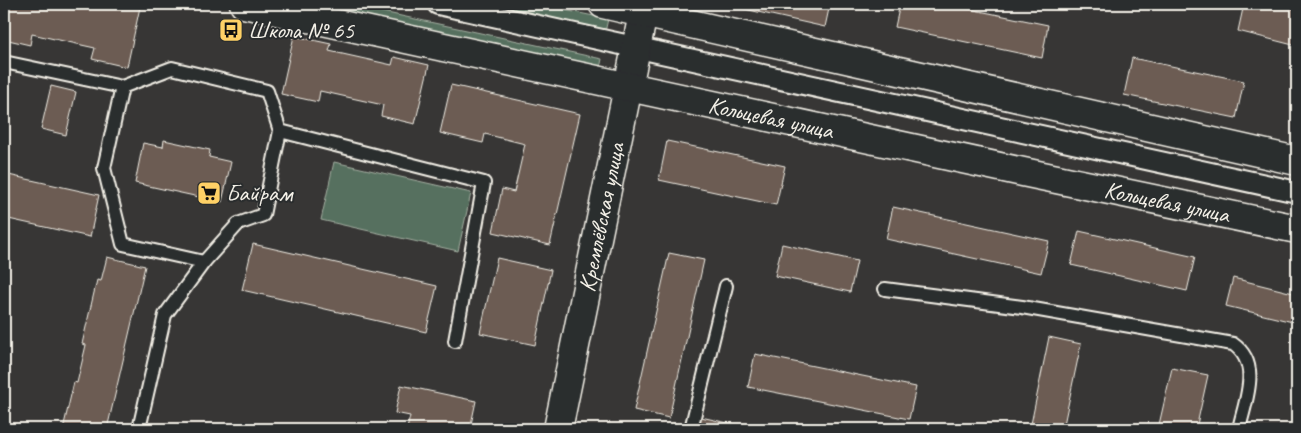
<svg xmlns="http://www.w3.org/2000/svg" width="1301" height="433" font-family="Caveat,sans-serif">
	<rect width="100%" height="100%" fill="#373635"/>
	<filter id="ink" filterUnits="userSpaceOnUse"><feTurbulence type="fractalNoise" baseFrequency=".02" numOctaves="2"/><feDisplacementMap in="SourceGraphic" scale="10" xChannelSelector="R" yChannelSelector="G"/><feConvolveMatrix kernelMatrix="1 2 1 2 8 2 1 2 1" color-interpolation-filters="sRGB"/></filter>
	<g filter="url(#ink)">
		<g fill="#56705e" stroke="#a5b0a3">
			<polygon points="280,4 345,4 602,59 599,73"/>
			<polygon points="472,4 536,4 608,19 605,32"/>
			<polygon points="334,162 471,193 458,251 321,220"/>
		</g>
		<g fill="#6c5c53" stroke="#f4f1e8">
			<polygon points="4,4 85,4 104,8 105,4 123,4 140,7 127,67 92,59 95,48 32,34 30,45 4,39"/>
			<polygon points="722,4 830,4 825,27"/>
			<polygon points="900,4 945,4 1048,25 1042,58 895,27"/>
			<polygon points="1244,4 1274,4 1297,10 1297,46 1238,31"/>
			<polygon points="294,36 331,44 329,51 392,65 394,57 429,65 415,124 381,116 383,105 320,91 318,102 281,94"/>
			<polygon points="1132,58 1244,81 1236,118 1124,95"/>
			<polygon points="451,85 580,114 550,245 493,232 502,189 514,192 525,144 485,134 483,143 440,133"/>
			<polygon points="51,86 76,92 66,135 41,129"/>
			<polygon points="164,140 210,150 209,157 231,162 222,202 135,183 143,143 163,147"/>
			<polygon points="667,141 785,166 776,205 659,180"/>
			<polygon points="4,174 99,195 90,237 4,218"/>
			<polygon points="893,207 1049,241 1041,273 886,239"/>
			<polygon points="1079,231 1195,257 1187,291 1071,265"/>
			<polygon points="253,244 437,286 426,332 242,290"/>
			<polygon points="782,244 857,261 850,292 775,276"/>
			<polygon points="669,253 704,260 669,418 634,410"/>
			<polygon points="107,257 145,266 107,429 63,429 74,382 77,383 86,345 82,344 97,280 101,281"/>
			<polygon points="497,258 551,270 535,345 480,333"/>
			<polygon points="1233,278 1297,294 1297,323 1226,306"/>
			<polygon points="1049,337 1081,344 1063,429 1030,429"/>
			<polygon points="755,354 916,387 909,419 748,387"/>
			<polygon points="1172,368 1208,375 1196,429 1158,429"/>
			<polygon points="401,385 476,401 470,429 462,427 461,429 407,429 410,416 395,413"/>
			<polygon points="701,417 741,426 740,429 699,429"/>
		</g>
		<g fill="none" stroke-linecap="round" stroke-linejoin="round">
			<g stroke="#f4f1e8" stroke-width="16">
				<g id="service">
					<polyline points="4,62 122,87"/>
					<polyline points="204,262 123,244 104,168 122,87 172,68 267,91 280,131 484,183 455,341"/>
					<path d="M885,289L1022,307L1233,344C1262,364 1245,401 1239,429"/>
					<polyline points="139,429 165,315 204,262 238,224 263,215 280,131"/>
					<polyline points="691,429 726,286"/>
				</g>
			</g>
			<g stroke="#f4f1e8" stroke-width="24">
				<polyline id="pedestrian" points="438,4 1297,192"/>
			</g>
			<g stroke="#f4f1e8" stroke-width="31">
				<g id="tertiary">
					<path id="s1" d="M558,429L645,4"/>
				</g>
			</g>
			<g stroke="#f4f1e8" stroke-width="31">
				<g id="secondary">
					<path id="s2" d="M244,4L1023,172L1297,229"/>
					<polyline points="603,4 1297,161"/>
				</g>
			</g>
			<use href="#service" stroke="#2a2d2e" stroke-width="12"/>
			<use href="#pedestrian" stroke="#2a2d2e" stroke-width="20"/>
			<use href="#tertiary" stroke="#2a2d2e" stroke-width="28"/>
			<use href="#secondary" stroke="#2a2d2e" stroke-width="28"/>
		</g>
	</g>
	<defs>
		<g id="bus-square" transform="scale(1.25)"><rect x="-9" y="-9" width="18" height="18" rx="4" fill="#ffd166" stroke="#2a2d2e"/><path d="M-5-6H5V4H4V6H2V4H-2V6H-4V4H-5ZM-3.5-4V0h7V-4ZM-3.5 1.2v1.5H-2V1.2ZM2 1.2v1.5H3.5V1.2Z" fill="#111"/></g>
		<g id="supermarket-square" transform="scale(1.25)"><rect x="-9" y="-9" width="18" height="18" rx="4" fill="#ffd166" stroke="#2a2d2e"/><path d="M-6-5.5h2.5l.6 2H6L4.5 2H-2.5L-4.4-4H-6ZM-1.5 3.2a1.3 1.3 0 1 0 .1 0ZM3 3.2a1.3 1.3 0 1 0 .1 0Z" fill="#111"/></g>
	</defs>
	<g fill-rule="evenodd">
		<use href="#bus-square" x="231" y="30"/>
		<use href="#supermarket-square" x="209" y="193"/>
	</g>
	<g text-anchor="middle" stroke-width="4" stroke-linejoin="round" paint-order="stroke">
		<g font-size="24" fill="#f4f1e8" stroke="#2a2d2e" text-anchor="start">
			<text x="248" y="38">Школа № 65</text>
			<text x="226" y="201">Байрам</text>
		</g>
		<g font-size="24" fill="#f4f1e8" stroke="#2a2d2e">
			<text dy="8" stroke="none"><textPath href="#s2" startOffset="539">Кольцевая улица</textPath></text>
			<text dy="8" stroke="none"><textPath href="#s2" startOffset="944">Кольцевая улица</textPath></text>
			<text dy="8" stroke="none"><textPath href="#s1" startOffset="216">Кремлёвская улица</textPath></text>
		</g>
	</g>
	<rect width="1301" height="433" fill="none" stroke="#2a2d2e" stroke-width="20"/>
	<rect x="10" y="10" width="1281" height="413" fill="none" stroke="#f4f1e8" stroke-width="2" filter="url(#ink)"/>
</svg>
